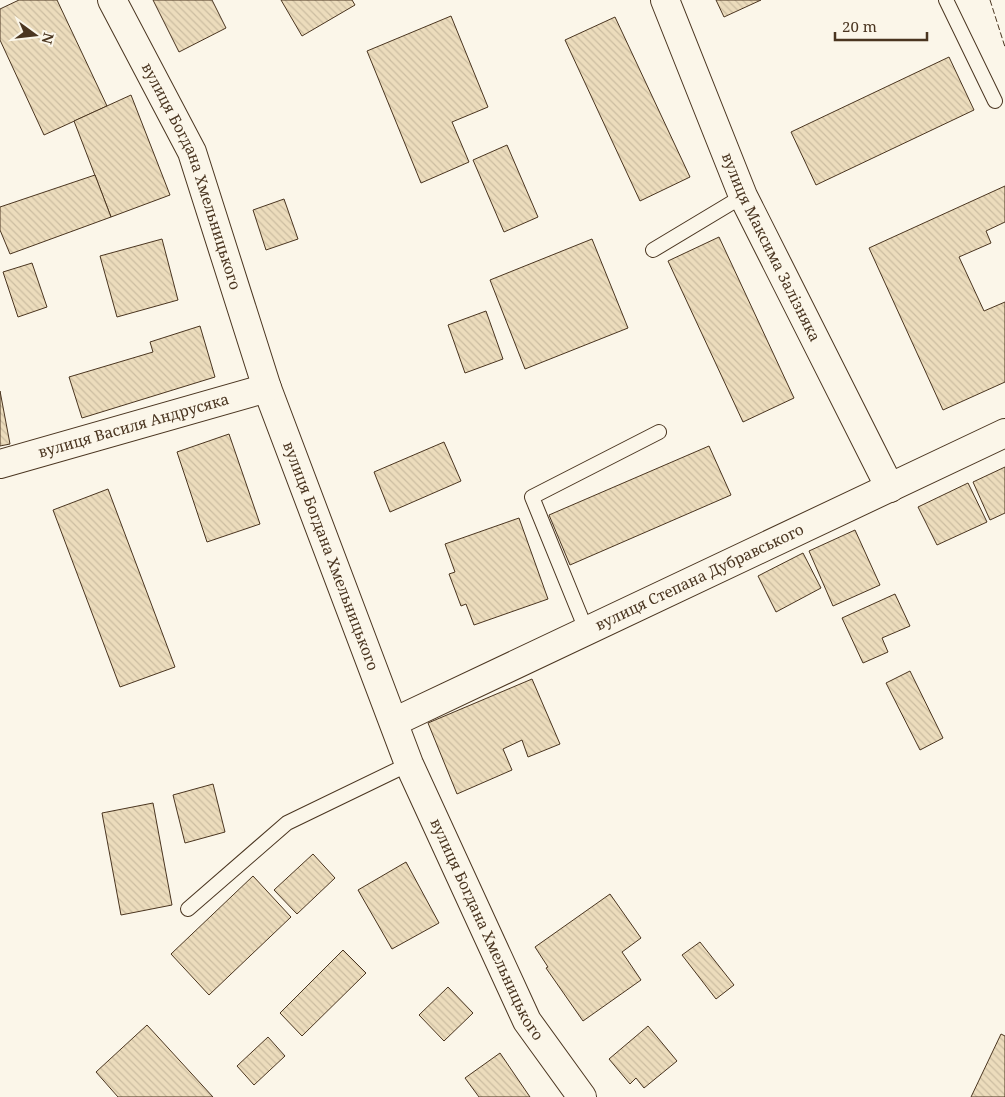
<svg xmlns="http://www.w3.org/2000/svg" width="1005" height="1097" font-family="'Noto Serif',serif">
	<defs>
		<pattern id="building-back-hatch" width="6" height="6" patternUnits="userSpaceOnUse" patternTransform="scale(1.25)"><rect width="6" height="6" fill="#ecdcbc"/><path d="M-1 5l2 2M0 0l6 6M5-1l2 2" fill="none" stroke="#ccbda1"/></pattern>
	</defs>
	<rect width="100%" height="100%" fill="#fbf6e9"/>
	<g fill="url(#building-back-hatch)" stroke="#4a3520">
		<polygon points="19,0 57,0 107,106 44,135 0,40 0,9"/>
		<polygon points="153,0 212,0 226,28 179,52"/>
		<polygon points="281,0 352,0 355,5 302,36"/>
		<polygon points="716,0 761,0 724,17"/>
		<polygon points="451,16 488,107 452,122 469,162 421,183 367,51"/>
		<polygon points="615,17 690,177 640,201 565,40"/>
		<polygon points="949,57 974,110 816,185 791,132"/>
		<polygon points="131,95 170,195 111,217 74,121"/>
		<polygon points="507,145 538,217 504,232 473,160"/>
		<polygon points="95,175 111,217 10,254 0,230 0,207"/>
		<polygon points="1005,186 1005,222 986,231 991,243 959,257 984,311 1005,302 1005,382 943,410 869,248"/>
		<polygon points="284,199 298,239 266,250 253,210"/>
		<polygon points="719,237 794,398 743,422 668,261"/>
		<polygon points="162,239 178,300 117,317 100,256"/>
		<polygon points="592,239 628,328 525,369 490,280"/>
		<polygon points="32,263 47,307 18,317 3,272"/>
		<polygon points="486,311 503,359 465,373 448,325"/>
		<polygon points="200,326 215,377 82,418 69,377 153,352 150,342"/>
		<polygon points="0,391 10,444 0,446"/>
		<polygon points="229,434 260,524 207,542 177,452"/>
		<polygon points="444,442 461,481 390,512 374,472"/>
		<polygon points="709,446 731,495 570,565 549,515"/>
		<polygon points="1005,467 1005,513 990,520 973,482"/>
		<polygon points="968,483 987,522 937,545 918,507"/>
		<polygon points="108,489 175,667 120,687 53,510"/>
		<polygon points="519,518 548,599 474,625 466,604 461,606 449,574 455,572 445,544"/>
		<polygon points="855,530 880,585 833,606 809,551"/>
		<polygon points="803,553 821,588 776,612 758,576"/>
		<polygon points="895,594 910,626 882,638 888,652 863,663 842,618"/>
		<polygon points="910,671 943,738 920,750 886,683"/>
		<polygon points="532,679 560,744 528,757 522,740 503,749 512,770 457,794 428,723"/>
		<polygon points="213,784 225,832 185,843 173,795"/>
		<polygon points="153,803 172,905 121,915 102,813"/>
		<polygon points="313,854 335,878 297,914 274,890"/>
		<polygon points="406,862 439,923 392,949 358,890"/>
		<polygon points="253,876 291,917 209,995 171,954"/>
		<polygon points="610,894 641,938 622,952 641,980 583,1021 546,968 548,967 535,947"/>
		<polygon points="700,942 734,985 716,999 682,955"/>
		<polygon points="343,950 366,973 302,1036 280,1013"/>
		<polygon points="448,987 473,1013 444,1041 419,1015"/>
		<polygon points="147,1025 213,1097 118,1097 96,1072"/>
		<polygon points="648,1026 677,1061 644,1088 636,1078 630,1084 609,1059"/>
		<polygon points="1001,1034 1005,1036 1005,1097 971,1097"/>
		<polygon points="268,1037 285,1056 254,1085 237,1066"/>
		<polygon points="500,1053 530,1097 479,1097 465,1078"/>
	</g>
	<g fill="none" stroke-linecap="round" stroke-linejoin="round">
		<g stroke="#4a3520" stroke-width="16">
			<g id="lane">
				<polyline points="946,0 995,101"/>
				<polyline points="653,250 743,196"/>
				<polyline points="587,632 532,497 659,432"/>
				<polyline points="188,909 287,823 409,764"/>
			</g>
		</g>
		<g stroke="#4a3520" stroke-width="30">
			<g id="street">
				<path id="s1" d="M112,0L192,152L267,388L409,764L527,1021L582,1097"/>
				<path id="s2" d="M665,0L743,196L890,488"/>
				<path id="s3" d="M0,464L267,388"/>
				<path id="s4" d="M394,722L1005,433"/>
			</g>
		</g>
		<use href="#lane" stroke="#fbf6e9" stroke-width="14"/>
		<use href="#street" stroke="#fbf6e9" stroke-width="28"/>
		<polyline stroke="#4a3520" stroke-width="1" stroke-dasharray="6 2.5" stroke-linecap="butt" points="990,0 1005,47"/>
	</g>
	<g text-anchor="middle" stroke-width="4" stroke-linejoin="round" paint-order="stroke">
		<g font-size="15" fill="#4a3520" stroke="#fbf6e9">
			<text dy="5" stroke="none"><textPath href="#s1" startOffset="194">вулиця Богдана Хмельницького</textPath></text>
			<text dy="5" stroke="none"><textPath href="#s2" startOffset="269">вулиця Максима Залізняка</textPath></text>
			<text dy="5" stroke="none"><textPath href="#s3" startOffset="139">вулиця Василя Андрусяка</textPath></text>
			<text dy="5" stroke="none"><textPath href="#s1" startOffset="599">вулиця Богдана Хмельницького</textPath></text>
			<text dy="5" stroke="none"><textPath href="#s4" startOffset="338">вулиця Степана Дубравського</textPath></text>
			<text dy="5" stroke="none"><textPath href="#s1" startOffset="1004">вулиця Богдана Хмельницького</textPath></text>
		</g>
	</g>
	<g transform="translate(35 35) rotate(105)" stroke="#fbf6e9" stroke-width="4" paint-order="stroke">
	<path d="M0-4L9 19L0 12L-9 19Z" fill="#4a3520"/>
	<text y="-8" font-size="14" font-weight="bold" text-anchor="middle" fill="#4a3520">N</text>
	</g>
	<path d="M835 32v8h92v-8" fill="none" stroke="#4a3520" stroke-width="2.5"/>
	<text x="842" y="32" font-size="15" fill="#4a3520" stroke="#fbf6e9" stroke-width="4" paint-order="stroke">20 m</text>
</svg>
